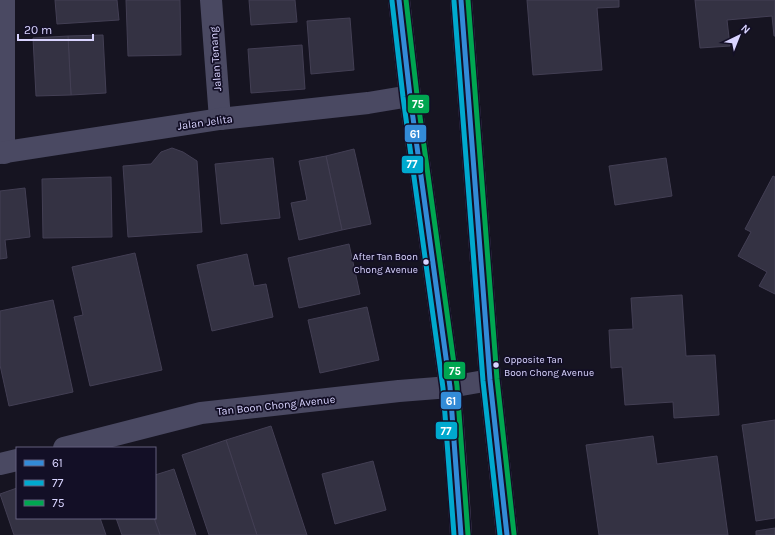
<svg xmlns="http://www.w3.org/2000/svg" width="775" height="535" font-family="Karla,sans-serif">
	<rect width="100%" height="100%" fill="#161421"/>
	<g fill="#343243" stroke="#433f54">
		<polygon points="55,0 117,0 119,20 57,24"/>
		<polygon points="126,0 180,0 181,55 128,56"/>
		<polygon points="249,0 295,0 297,22 251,25"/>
		<polygon points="527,0 619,0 619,7 597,8 602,70 533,75"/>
		<polygon points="695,0 775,0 775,36 774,36 772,16 727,20 730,46 700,48"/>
		<polygon points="350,18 354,70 311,74 307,21"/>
		<polygon points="103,35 106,93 71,95 68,36"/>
		<polygon points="68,36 71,95 36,96 33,38"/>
		<polygon points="302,45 305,89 251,93 248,49"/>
		<polygon points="172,148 183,152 197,161 202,232 128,237 123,166 151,164 161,152"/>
		<polygon points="354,149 371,224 342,230 326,156"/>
		<polygon points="326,156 342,230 299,240 291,203 307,200 299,161"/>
		<polygon points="273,158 280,218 221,224 215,164"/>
		<polygon points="666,158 672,196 615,205 609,166"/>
		<polygon points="773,176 775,177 775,294 759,286 767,272 738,256 751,232 745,229"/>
		<polygon points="111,177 112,237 43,238 42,179"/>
		<polygon points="25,188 30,237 5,240 7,258 0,259 0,191"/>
		<polygon points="349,244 360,294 299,308 288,258"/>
		<polygon points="135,253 162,370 90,386 74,317 83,315 72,267"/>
		<polygon points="247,254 254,286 266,284 273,317 212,331 197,265"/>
		<polygon points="682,295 686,356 715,355 719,415 674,418 673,402 625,405 622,367 611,368 609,330 633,329 631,298"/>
		<polygon points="53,300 73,392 9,406 0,365 0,311"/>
		<polygon points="367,307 379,360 320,373 308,320"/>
		<polygon points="775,420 775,518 756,521 742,425"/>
		<polygon points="271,426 307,535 257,535 226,440"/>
		<polygon points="653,436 657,464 717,456 728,535 599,535 586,445"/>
		<polygon points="226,440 257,535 209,535 182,455"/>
		<polygon points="373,461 386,510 335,524 322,474"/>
		<polygon points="174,469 196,535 160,535 154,518 155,518 155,475"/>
		<polygon points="17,488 17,518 100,518 106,535 14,535 0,494"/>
		<polygon points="116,518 154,518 160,535 122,535"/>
		<polygon points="775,528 775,535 756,535 756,531"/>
	</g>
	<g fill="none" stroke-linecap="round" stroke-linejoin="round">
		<g stroke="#4a4962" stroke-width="22">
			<polyline points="4,0 4,153"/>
			<polyline points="211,0 220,119"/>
			<polyline points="0,153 220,119 368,103 410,96"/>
			<polyline points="64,448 201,413 399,391 450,387 490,380"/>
			<polyline points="0,464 17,460"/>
		</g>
		<g stroke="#5e5373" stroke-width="22">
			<polyline points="399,0 410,96 450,387 459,503 461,535"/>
			<polyline points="461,0 490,380 507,535"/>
		</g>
		<g stroke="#130f26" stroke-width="8">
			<g id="bus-1">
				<polyline points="399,0 410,96 450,387 461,535"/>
				<polyline points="461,0 490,380 507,535"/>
			</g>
		</g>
		<g stroke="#130f26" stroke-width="8">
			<g id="bus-2">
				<polyline points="392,1 403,97 443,388 454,535"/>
				<polyline points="454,1 483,381 500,535"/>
			</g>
		</g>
		<g stroke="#130f26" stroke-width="8">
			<g id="bus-3">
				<polyline points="406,0 417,95 457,386 468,535"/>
				<polyline points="468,0 497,379 514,534"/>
			</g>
		</g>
		<use href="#bus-1" stroke="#338bd7" stroke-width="5"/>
		<use href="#bus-2" stroke="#00a9ce" stroke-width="5"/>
		<use href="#bus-3" stroke="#00a651" stroke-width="5"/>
	</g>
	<g fill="#d9d4ff" stroke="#130f26" stroke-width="1.5">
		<circle cx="426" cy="262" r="3.5"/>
		<circle cx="496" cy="365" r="3.5"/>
	</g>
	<g text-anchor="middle" stroke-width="3.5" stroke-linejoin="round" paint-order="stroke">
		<g font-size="10" fill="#d9d4ff" stroke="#130f26" text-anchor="end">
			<text x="418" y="260">After Tan Boon<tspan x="418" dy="13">Chong Avenue</tspan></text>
			<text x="504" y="363" text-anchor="start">Opposite Tan<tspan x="504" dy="13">Boon Chong Avenue</tspan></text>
		</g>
		<g font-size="11" fill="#d9d4ff" stroke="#130f26">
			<text transform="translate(215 59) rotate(-94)" y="4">Jalan Tenang</text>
			<text transform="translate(205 122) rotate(-8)" y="4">Jalan Jelita</text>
			<text transform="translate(276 405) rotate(-6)" y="4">Tan Boon Chong Avenue</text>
		</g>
	</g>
	<g stroke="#130f26" stroke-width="1.5">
		<rect x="407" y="94" width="23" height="20" rx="4" fill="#00a651"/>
		<rect x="404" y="124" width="23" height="19" rx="4" fill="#338bd7"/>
		<rect x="401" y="155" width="23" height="19" rx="4" fill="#00a9ce"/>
		<rect x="443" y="361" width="23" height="19" rx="4" fill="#00a651"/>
		<rect x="440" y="391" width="22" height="19" rx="4" fill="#338bd7"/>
		<rect x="435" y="421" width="23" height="19" rx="4" fill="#00a9ce"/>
	</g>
	<g font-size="11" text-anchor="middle" font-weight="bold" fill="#fff">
		<text x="418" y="108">75</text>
		<text x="415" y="138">61</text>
		<text x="412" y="168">77</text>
		<text x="455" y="375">75</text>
		<text x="451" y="405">61</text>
		<text x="446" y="435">77</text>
	</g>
	<rect x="16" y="447" width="140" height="72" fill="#130f26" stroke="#625e7d"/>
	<rect x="24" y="460" width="20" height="6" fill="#338bd7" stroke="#625e7d"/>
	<text x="52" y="467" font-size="12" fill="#d9d4ff">61</text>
	<rect x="24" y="480" width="20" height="6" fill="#00a9ce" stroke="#625e7d"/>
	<text x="52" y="487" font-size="12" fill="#d9d4ff">77</text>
	<rect x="24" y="500" width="20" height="6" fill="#00a651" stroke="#625e7d"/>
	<text x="52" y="507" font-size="12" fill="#d9d4ff">75</text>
	<g transform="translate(739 36) rotate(43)" stroke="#130f26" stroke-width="3" paint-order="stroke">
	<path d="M0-3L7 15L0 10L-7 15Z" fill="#d9d4ff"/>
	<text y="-6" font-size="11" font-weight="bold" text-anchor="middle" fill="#d9d4ff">N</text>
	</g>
	<path d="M18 34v6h75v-6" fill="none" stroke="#d9d4ff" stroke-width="2"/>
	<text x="24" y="34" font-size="12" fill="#d9d4ff" stroke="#130f26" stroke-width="3" paint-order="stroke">20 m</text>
</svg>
